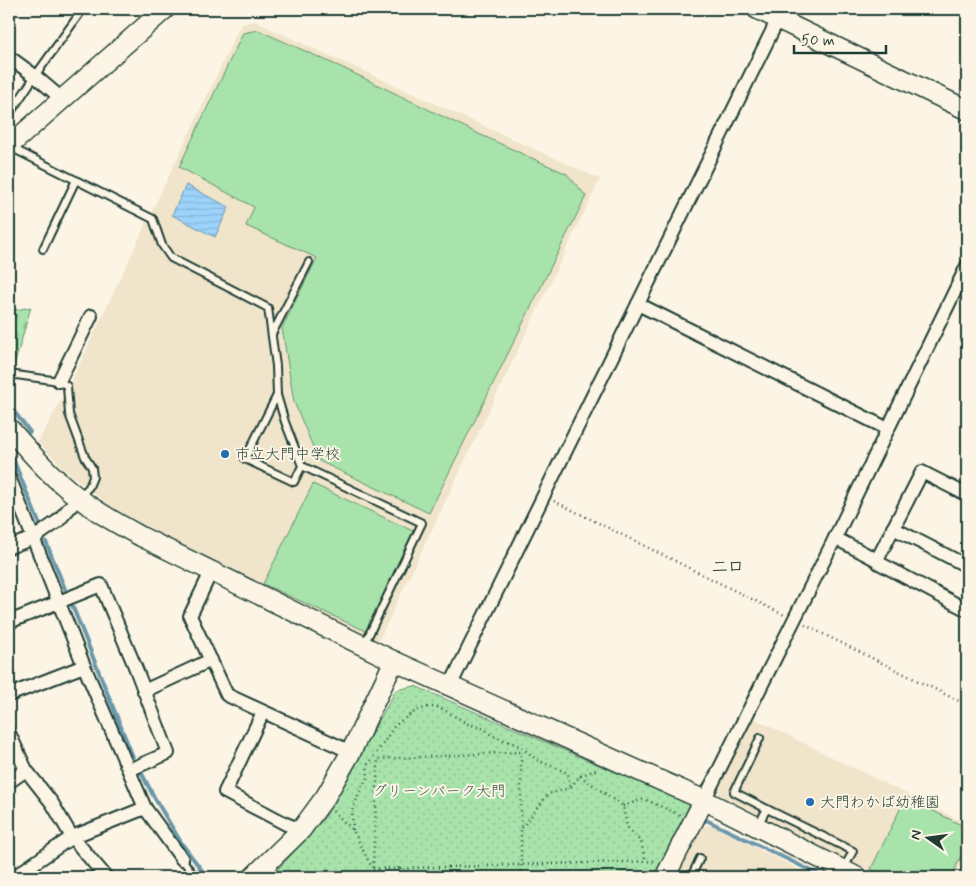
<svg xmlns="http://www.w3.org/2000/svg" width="976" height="886" font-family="Mynerve,'Klee One',sans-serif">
	<defs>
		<pattern id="grass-dots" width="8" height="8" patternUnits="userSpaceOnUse" patternTransform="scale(1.25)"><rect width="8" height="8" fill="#a7e3aa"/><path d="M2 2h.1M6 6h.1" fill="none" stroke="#8fc493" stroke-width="1.8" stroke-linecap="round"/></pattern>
		<pattern id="cemetery-stones" width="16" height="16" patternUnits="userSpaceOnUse" patternTransform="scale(1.25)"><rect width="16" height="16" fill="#a7e3aa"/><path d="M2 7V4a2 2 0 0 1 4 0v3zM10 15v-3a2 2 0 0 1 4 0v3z" fill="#8fc493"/></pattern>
		<pattern id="water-rules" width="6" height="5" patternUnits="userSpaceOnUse" patternTransform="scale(1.25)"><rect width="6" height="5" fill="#9cd3fb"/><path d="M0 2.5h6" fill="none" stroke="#86b6d8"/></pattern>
	</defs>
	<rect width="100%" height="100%" fill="#fcf5e5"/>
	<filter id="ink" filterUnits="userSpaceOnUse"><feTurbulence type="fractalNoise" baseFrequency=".02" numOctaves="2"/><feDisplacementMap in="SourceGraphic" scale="10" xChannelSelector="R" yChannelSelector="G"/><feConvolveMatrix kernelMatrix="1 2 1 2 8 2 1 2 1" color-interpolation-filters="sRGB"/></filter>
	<g filter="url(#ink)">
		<g fill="#f0e4ca">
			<polygon points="254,21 600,179 378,642 252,583 213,560 166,537 107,504 66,471 38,442 71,382 241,24"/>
			<polygon points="751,717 967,824 967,848 954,877 883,877 714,793"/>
			<polygon points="711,825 814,877 677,877 704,826"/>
		</g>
		<polygon fill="url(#grass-dots)" stroke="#63906f" points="415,686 692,805 655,877 271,877 325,817 396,690"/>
		<polygon fill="url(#cemetery-stones)" stroke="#63906f" points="31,307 12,373 9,372 9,312 10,311"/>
		<g fill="#a7e3aa" stroke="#63906f">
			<polygon points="258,30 343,68 481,135 567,174 586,196 429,513 319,461 294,402 282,328 317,258 246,226 254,207 179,167 243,33"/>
			<polygon points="313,484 415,532 366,631 263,584"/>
			<polygon points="906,797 967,828 967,842 952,877 888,877 871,869"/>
		</g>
		<polygon fill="url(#water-rules)" stroke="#6a97ab" points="186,185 229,207 215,237 172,215"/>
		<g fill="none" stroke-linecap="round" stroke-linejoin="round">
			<g stroke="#6a97ab" stroke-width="4">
				<polyline points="9,405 30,432"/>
				<polyline points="9,449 39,523"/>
				<polyline points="46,542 65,589"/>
				<polyline points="72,605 133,757"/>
				<polyline points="141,772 154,797 182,844 207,877"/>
				<polyline points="700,825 706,820 824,877"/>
			</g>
			<g stroke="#1f3d34" stroke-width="10">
				<g id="lane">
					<polyline points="9,115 35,76 83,9"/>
					<polyline points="10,147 153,219 162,245 171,258 268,308 276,366 277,395"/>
					<polyline points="43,249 76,180"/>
					<polyline points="272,334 309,262"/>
					<polyline points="9,374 59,381 67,386 69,414 85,457 92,468 93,477 89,487 79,497"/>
					<polyline points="302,466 285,422 277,395 245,459 294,482 302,466 422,523 364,645"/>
					<polyline points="767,809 853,851 844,868"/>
					<polyline points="757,826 767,809 734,792 760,738"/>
					<polyline points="182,859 195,877"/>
					<polyline points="691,877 700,858"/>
				</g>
			</g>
			<g stroke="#1f3d34" stroke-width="16">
				<g id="street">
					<polyline points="9,57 35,76 62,99"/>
					<polyline points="638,304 888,429"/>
					<polyline points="59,381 91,316"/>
					<polyline points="9,477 84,666 145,808 182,859"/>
					<polyline points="893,528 967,566"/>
					<polyline points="835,538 877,560 922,472 967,495"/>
					<polyline points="9,547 34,538 58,521 78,498"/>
					<polyline points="877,560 879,563 967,610"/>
					<polyline points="211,572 190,616 227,695 351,752"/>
					<polyline points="9,622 101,585 136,669 168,753 129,770"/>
					<polyline points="450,686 783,9"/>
					<polyline points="144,691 211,660"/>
					<polyline points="9,695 84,666"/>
					<polyline points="263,712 225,792 286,824 301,830"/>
					<polyline points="9,733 26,770 52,803 72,837 106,877"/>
					<polyline points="9,782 26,770"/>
					<polyline points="704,800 835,538 967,266"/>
					<polyline points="14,877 72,837 145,808"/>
				</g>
			</g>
			<g stroke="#1f3d34" stroke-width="22">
				<g id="secondary">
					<polyline points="757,9 967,110"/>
					<polyline points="9,146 165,9"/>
					<path d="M9,428C26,447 42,467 62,484C86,506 114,522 142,537L394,661L704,800L857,877"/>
					<polyline points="253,877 301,830 326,796 351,752 394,661"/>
					<polyline points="665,877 704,800"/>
				</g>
			</g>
			<g stroke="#1f3d34" stroke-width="2.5" stroke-dasharray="1 4" stroke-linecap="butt">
				<polyline points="554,501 784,615"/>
				<polyline points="805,625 967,705"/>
				<polyline points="580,776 623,806 627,827 641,842 646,862"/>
				<polyline points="623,806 644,799 680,815"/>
				<polyline points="333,811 353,830 372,868"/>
				<polyline points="522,828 548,794 570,788"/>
				<polyline points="353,830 352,811 362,786 368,779 367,765 383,744 392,729 399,722 411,714 426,707 439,707 468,724 485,729 491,735 520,746 537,760 568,773 570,788 580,776 598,769"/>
				<polyline points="400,868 400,877"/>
				<polyline points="373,869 656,861"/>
				<polyline points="370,877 373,869 378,759 521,752 521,877"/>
			</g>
			<use href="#lane" stroke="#fcf5e5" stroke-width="6"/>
			<use href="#street" stroke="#fcf5e5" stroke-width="12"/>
			<use href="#secondary" stroke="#fcf5e5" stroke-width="19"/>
		</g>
	</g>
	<g fill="#1f6fb2" stroke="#fcf5e5" stroke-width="2">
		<circle cx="225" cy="454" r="5"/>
		<circle cx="810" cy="802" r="5"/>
	</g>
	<g text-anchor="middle" stroke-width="4" stroke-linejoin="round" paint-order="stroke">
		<g font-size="15" fill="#1f3d34" stroke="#fcf5e5" text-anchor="start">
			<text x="235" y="459">市立大門中学校</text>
			<text x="820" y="807">大門わかば幼稚園</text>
		</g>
		<g font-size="15" fill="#3a5e4c" stroke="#fcf5e5">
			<text x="439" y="796">グリーンパーク大門</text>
		</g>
		<g font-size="16" font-weight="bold" fill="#1f3d34" stroke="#fcf5e5">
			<text x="728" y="572">二口</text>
		</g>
	</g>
	<rect width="976" height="886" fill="none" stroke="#fcf5e5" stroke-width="30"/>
	<rect x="15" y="15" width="946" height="856" fill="none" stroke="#1f3d34" stroke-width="2" filter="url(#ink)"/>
	<g transform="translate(928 838) rotate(284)" stroke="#fcf5e5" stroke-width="4" paint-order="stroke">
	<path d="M0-4L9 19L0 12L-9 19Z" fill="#1f3d34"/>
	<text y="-8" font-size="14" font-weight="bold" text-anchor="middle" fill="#1f3d34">N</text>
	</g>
	<path d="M794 45v8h92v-8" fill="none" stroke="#1f3d34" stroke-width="2.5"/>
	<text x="801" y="45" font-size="15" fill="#1f3d34" stroke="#fcf5e5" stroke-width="4" paint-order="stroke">50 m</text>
</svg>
